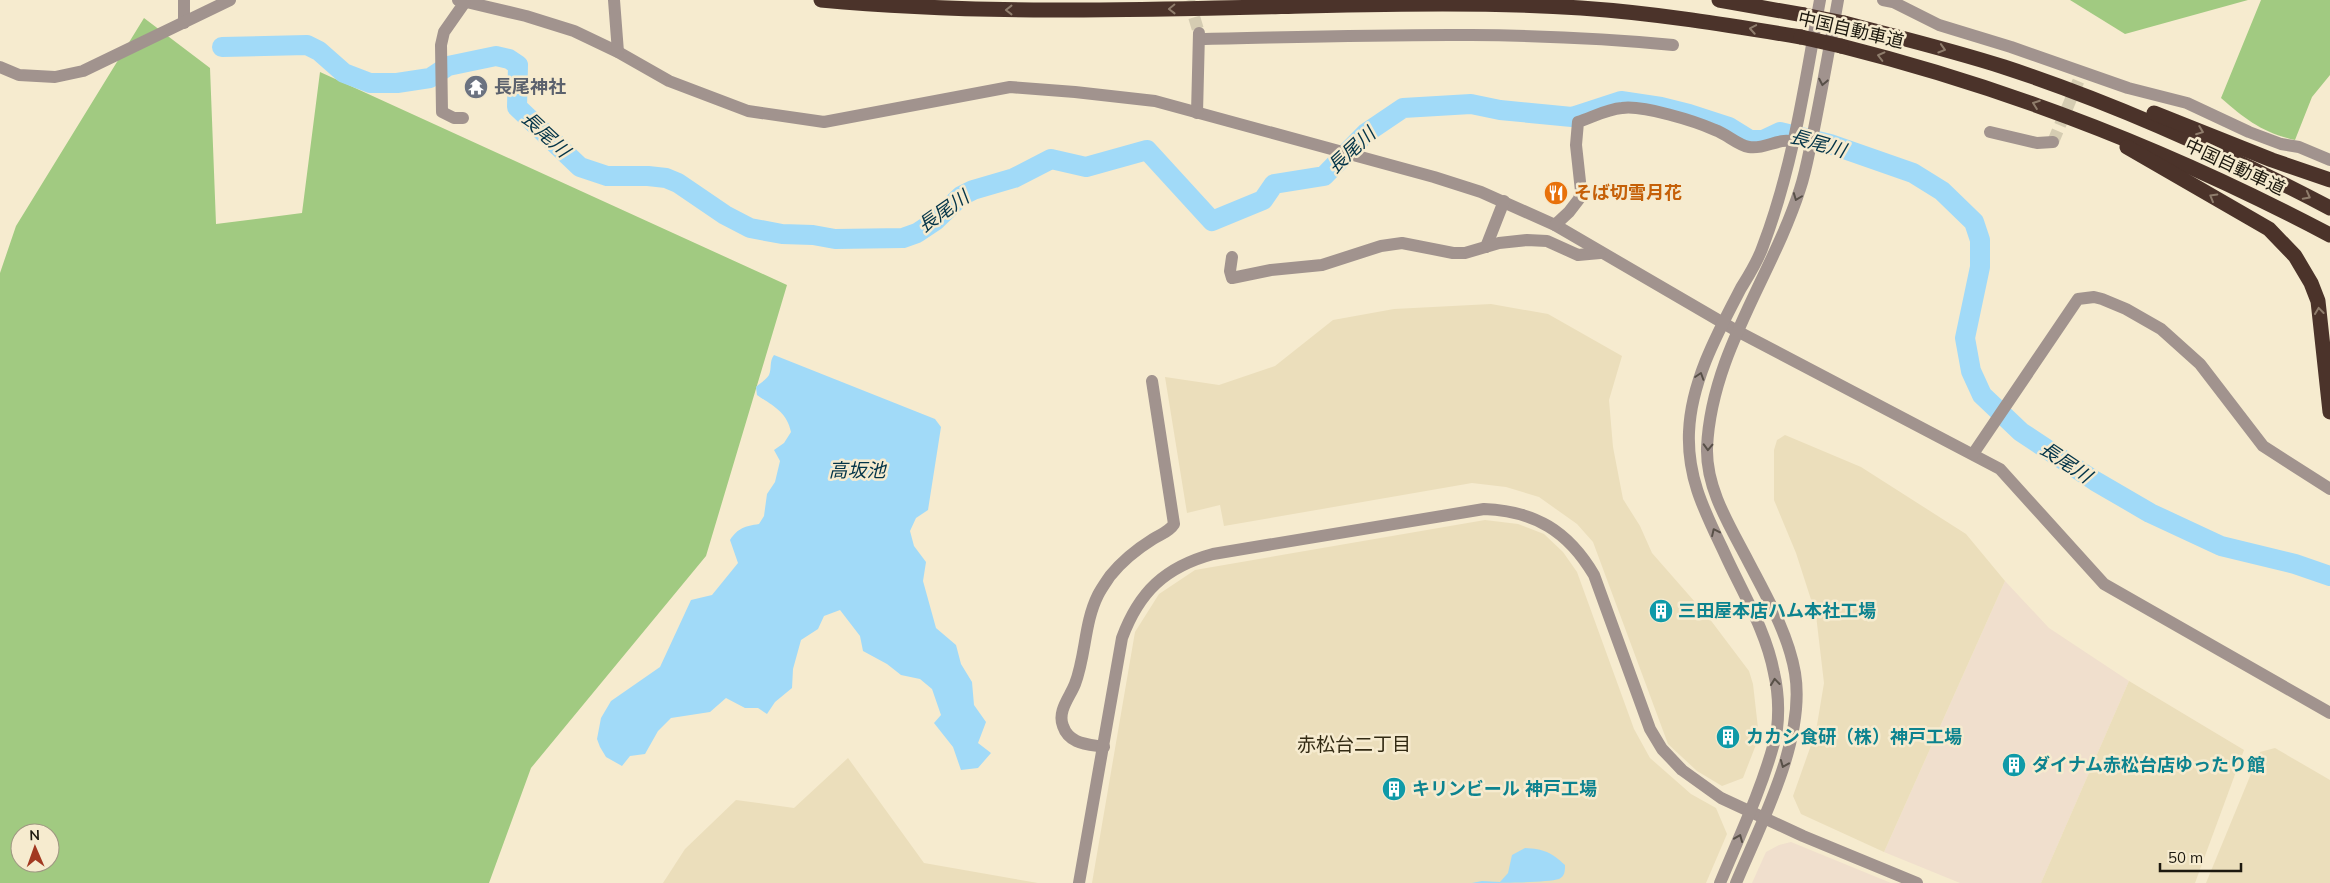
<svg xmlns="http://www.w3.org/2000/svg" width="2330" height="883" font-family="Mulish,'Noto Sans JP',sans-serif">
	<rect width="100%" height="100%" fill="#f6ebcf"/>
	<g fill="#f0dfcd">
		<polygon points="2005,581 2049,628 2129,681 2041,883 1960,883 1884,852"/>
		<polygon points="1791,842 1891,883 1752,883 1766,852 1779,845"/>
	</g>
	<g fill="#ebdebb">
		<polygon points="1491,304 1548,314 1622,356 1609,400 1613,447 1623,499 1640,526 1652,553 1709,618 1749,671 1753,684 1759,737 1743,778 1722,786 1697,771 1668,744 1593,542 1577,524 1539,497 1506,487 1472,483 1224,526 1220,505 1187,513 1165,377 1219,385 1275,366 1333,320 1394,309"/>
		<polygon points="1785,435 1861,467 1966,534 2005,581 1884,852 1801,814 1793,796 1816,731 1824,683 1816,615 1796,553 1774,500 1774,450 1777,440"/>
		<polygon points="1485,520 1518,524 1544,534 1563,552 1577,572 1634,729 1650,758 1691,794 1716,808 1727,834 1706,883 1092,883 1135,632 1159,594 1195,570"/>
		<polygon points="2129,681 2244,750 2195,883 2041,883"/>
		<polygon points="2275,748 2330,780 2330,883 2206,883 2260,752"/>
		<polygon points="848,758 924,863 1038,883 663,883 685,849 736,800 794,808"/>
	</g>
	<g fill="#a1ca81" fill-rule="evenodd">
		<polygon points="2070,0 2248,0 2125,34"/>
		<path d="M2261,0H2330V75L2312,97L2295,140C2263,133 2245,119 2221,98Z"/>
		<path d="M144,18L210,68L216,224L302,213L320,72L787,285L706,556L531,768L489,883H0V273L16,226ZM20,833H50V863H20Z"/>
	</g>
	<g fill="#a1daf8">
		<path d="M774,355L935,419L941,427L928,510L916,518L910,531L914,546L926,562L923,581L936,628L956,645L961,664L972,682L974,705L986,722L978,743L991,753L978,768L961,770L953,747L934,723L941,715L932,689L920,679L901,675L887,664L863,651L860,636L840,610L824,616L818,629L801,640L793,669L792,688L775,702L767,714L758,708H745L726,698L710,712L671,718L658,731L645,754L630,756L622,766L606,757L600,747L597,739L601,718L611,701L660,667L691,600L712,595L738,563L730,540C738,528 745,526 759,524L764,516L767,494L775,482L780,461L774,450L784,443L791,432C787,412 773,406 757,395L756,387C760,383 766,380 769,375C772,368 769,362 774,355Z"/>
		<path d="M1525,848C1544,849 1551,852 1565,865C1565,871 1565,876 1559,879C1547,883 1489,883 1472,883L1482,881L1500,882L1508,873L1512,855Z"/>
	</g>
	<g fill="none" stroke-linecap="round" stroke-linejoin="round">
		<polyline stroke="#a1daf8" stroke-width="20" points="222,47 307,45 319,51 344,73 370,83 397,83 430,78 448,66 496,56 509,59 518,65 517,107 580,167 607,176 648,176 666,178 678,183 725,215 750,228 782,234 813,235 835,239 903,238 917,233 935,221 961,196 973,190 1014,178 1051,159 1086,167 1147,150 1212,221 1263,200 1274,184 1324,176 1366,133 1403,108 1471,104 1500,110 1572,117 1621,101 1661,107 1689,114 1729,127 1750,140 1763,140 1780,132 1830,144 1913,173 1942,191 1974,222 1980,240 1980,267 1965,338 1971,371 1982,395 2021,432 2095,481 2150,513 2221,546 2295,564 2330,576"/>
		<g stroke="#d5ccb2" stroke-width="12" stroke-dasharray="12 6" stroke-linecap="butt">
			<polyline points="1189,0 1199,33"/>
			<polyline points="2053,142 2083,70"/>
		</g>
		<g stroke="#a1938e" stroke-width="12">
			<polyline points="458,0 526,16 574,31 618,52 669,81 748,111 824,122 1010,87 1075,92 1155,101 1434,177 1481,192 1555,225 1737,331 2000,469 2104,584 2330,713"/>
			<polyline points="614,0 618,52"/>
			<polyline points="1883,0 1893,2 1939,25 2011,47 2128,88 2187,103 2249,132 2281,144 2299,147 2330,160"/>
			<polyline points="184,23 184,0"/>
			<path d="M1199,39C1357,36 1515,29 1673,45"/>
			<polyline points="0,67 19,75 55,77 83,71 230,0"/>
			<polyline points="1197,113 1199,33"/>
			<polyline points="463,118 454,118 442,112 441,45 444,32 465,2"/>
			<polyline points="1990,132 2037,143 2053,142"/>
			<path d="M1555,225L1569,212L1579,199L1581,191L1576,145L1578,122C1593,117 1607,109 1622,108C1643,105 1695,121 1715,130C1727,134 1737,145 1749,147C1765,150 1778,137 1794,142"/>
			<polyline points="1486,247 1504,201"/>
			<polyline points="1232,257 1230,271 1232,278 1271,270 1322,265 1381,246 1402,243 1453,253 1465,253 1499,243 1527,240 1547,241 1578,255 1600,253"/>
			<polyline points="1973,454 2078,299 2094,297 2102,299 2126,309 2161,329 2200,364 2263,446 2330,489"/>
			<path d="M1104,747C1087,744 1069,744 1063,726C1057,711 1070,697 1075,684C1086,655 1084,623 1098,595C1101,589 1106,582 1110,576C1122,561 1137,549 1153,539C1161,534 1169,532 1174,524L1152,381"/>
			<path d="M1079,883L1122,638C1139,592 1165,567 1213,554L1484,509C1535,511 1568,531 1594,575L1650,729L1662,749L1682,770L1721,798L1803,836L1917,883"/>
			<path d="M1720,883C1739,837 1761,791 1774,743C1780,723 1779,694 1774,673C1766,630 1742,592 1724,552C1705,512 1687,478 1689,432C1691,381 1718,332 1741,288C1749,275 1758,261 1763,246C1793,167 1805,83 1820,0"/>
			<path d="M1736,883C1761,823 1806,739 1795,673C1788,632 1765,594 1746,557C1728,523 1706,487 1707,448C1711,354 1772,276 1800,189C1806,171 1809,152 1813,134C1822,89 1830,45 1838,0"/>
		</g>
		<g stroke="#4b332a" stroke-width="15">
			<path d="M821,0C982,15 1143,10 1304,6C1396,4 1489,2 1581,8C1655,13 1728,25 1801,37"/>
			<polyline points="1719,0 1804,15"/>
			<path d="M1844,23C1897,37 1951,50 2004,67C2117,104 2225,153 2330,208"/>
			<path d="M1841,46C2013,89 2173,152 2330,235"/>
			<polyline points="2154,113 2272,160 2330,180"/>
			<polyline points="2127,147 2269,229 2295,256 2311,283 2318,301 2330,412"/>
		</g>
		<g stroke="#4b332a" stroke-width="15">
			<polyline points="1804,15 1844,23"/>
			<polyline points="1801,37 1841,46"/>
		</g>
	</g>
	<defs><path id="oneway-chevron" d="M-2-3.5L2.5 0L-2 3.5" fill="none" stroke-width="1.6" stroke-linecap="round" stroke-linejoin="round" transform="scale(1.25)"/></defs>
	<g stroke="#8f7d6c">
		<use href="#oneway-chevron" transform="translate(1172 9) rotate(179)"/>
		<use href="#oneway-chevron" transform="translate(1009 10) rotate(-180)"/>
		<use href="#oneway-chevron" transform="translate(1753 29) rotate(-170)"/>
		<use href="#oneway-chevron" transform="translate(1942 49) rotate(17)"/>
		<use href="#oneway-chevron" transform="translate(1881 56) rotate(-166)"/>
		<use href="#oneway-chevron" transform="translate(2036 104) rotate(-160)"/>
		<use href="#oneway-chevron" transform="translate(2200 131) rotate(21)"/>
		<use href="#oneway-chevron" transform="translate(2307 196) rotate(28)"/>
		<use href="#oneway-chevron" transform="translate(2213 197) rotate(-150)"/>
		<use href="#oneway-chevron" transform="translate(2319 311) rotate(-97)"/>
	</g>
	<g stroke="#585048">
		<use href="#oneway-chevron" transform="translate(1823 82) rotate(101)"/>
		<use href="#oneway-chevron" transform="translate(1797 197) rotate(111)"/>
		<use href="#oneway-chevron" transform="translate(1700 376) rotate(-72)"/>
		<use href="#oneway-chevron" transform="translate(1708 447) rotate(92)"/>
		<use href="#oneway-chevron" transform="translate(1715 532) rotate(-115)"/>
		<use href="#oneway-chevron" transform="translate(1775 682) rotate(-96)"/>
		<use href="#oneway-chevron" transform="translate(1784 764) rotate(112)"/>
		<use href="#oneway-chevron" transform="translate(1739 838) rotate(-68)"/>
	</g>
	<defs>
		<g id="temple-disc" transform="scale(1.25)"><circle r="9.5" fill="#6b7280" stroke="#f6ebcf"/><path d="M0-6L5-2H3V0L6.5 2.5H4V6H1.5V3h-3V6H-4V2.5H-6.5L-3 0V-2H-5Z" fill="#fff"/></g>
		<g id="restaurant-disc" transform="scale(1.25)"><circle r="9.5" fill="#e8710a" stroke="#f6ebcf"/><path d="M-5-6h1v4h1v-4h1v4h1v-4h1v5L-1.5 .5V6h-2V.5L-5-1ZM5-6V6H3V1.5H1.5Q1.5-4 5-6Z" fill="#fff"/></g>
		<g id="building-disc" transform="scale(1.25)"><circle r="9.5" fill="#0f9aa8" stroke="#f6ebcf"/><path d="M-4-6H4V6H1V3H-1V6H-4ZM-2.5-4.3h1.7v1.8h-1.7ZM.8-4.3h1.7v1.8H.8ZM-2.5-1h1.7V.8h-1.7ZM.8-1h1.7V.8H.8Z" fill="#fff"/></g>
	</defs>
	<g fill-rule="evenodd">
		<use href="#temple-disc" x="476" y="87"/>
		<use href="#restaurant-disc" x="1556" y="193"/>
		<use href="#building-disc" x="1661" y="611"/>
		<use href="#building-disc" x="1728" y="737"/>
		<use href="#building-disc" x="2014" y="765"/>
		<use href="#building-disc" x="1394" y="789"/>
	</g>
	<g text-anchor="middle" stroke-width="5" stroke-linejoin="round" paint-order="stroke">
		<g font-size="18" fill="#1d190f" stroke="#f6ebcf">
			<text transform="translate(1851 30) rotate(13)" y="6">中国自動車道</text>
			<text transform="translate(2235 167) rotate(25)" y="6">中国自動車道</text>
		</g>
		<g font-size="18" font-weight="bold" fill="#5b616d" stroke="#f6ebcf" text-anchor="start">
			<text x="494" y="93">長尾神社</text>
		</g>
		<g font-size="18" font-weight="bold" fill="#c56008" stroke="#f6ebcf" text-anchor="start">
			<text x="1574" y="199">そば切雪月花</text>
		</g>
		<g font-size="18" font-weight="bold" fill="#0d838f" stroke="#f6ebcf" text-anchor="start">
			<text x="1678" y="617">三田屋本店ハム本社工場</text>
			<text x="1746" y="743">カカシ食研（株）神戸工場</text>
			<text x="2032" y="771">ダイナム赤松台店ゆったり館</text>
			<text x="1412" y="795">キリンビール 神戸工場</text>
		</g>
		<g font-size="19" font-style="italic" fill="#033448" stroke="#f6ebcf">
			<text transform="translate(546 134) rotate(43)" y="7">長尾川</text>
			<text transform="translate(1818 143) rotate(16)" y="7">長尾川</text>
			<text transform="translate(1351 150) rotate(-43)" y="7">長尾川</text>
			<text transform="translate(943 211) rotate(-35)" y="7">長尾川</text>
			<text transform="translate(2066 462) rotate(34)" y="7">長尾川</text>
			<text x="857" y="477">高坂池</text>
		</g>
		<g font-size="19" fill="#322a13" stroke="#f6ebcf">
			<text x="1354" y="751">赤松台二丁目</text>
		</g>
	</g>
	<g transform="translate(35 848) rotate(358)"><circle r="24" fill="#f6ebcf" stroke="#9f9782"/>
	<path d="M0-4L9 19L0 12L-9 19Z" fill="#a23921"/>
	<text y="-8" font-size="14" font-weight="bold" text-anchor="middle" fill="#1d190f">N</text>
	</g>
	<path d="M2160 863v8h81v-8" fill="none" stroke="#1d190f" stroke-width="2.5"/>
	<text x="2168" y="863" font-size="15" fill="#1d190f" stroke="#f6ebcf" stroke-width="4" paint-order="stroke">50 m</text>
</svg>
